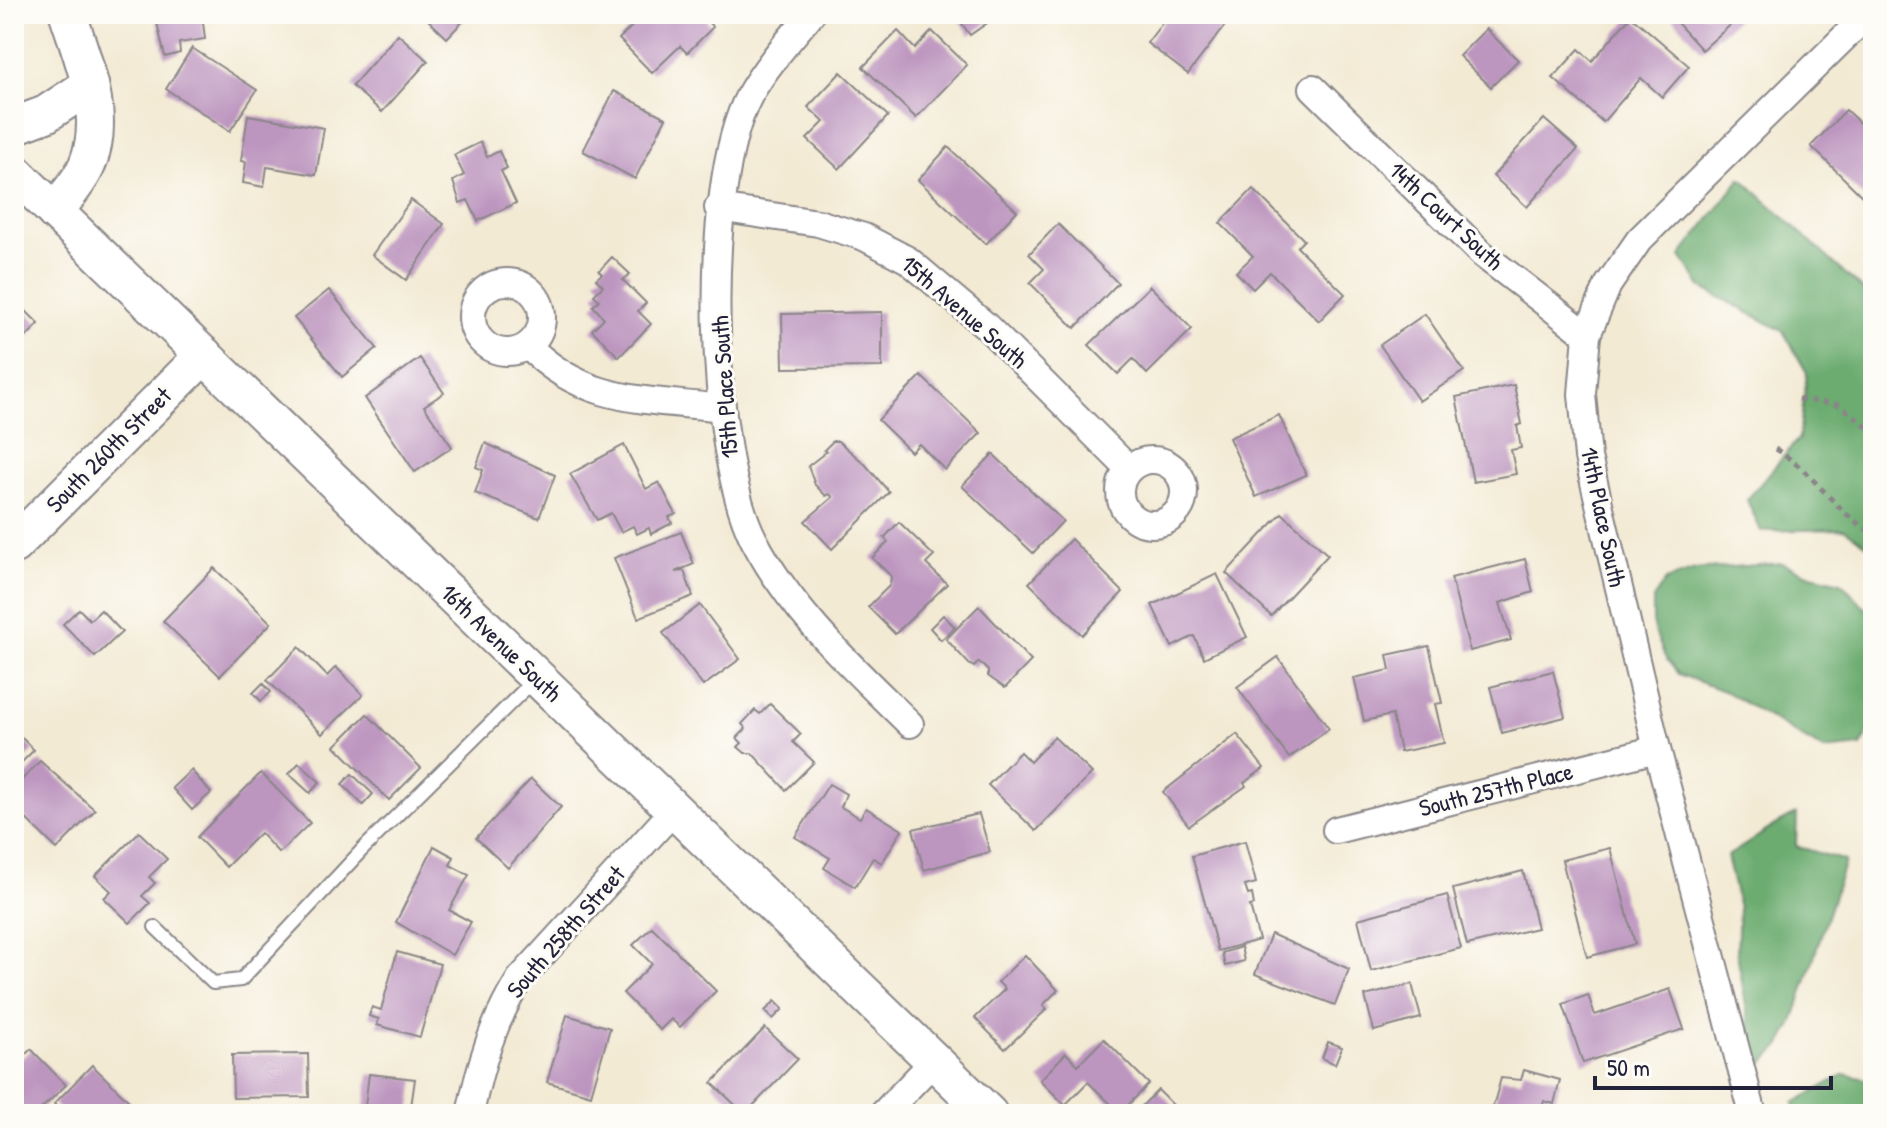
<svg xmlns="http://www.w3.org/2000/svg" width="1887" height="1128" font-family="'Patrick Hand',sans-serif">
	<rect width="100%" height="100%" fill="#fdfcf7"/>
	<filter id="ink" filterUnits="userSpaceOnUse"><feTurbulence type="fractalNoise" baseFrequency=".0125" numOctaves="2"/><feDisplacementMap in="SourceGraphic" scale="16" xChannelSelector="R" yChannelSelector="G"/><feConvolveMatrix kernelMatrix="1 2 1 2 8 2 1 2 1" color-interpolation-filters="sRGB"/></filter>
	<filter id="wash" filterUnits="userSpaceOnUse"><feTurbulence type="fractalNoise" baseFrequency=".006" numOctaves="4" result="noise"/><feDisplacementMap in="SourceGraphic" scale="32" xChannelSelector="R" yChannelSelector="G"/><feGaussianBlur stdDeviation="1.8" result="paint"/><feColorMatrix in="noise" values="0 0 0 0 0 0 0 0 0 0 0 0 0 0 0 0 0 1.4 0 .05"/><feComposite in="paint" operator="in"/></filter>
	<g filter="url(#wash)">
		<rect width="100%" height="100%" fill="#f3ead4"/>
		<g fill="#6cac70" stroke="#476756" stroke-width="2">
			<polygon points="1741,178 1873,299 1873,549 1844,529 1761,531 1747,500 1799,438 1807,373 1783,331 1702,288 1681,256"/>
			<polygon points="1782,563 1811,575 1841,582 1873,616 1873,723 1861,746 1824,750 1726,692 1678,674 1665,657 1653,627 1653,599 1666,580 1695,570"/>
			<path d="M1797,814L1796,846L1845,861L1792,1025L1780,1046L1757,1069L1737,953L1739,908L1727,856C1752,842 1771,825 1797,814Z"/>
			<polygon points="1845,1074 1873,1081 1873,1114 1797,1114 1794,1103"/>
		</g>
		<g id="blocks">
			<g fill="#bd96c0">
				<polygon points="155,14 202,14 205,39 179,43 180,53 165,57"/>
				<polygon points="422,14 466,14 468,16 447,38"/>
				<polygon points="644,14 700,14 713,27 687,53 680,46 652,73 619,39"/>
				<polygon points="955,14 1000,14 970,35"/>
				<polygon points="1169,14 1223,14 1230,19 1188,74 1147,43"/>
				<polygon points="1669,14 1743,14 1702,50"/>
				<polygon points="1631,16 1689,66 1662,97 1641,78 1603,122 1553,78 1579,49 1592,61"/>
				<polygon points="1486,29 1518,60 1491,87 1459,56"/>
				<polygon points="898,31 915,49 932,31 967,65 916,118 863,67"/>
				<polygon points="398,34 428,61 382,112 352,86"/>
				<polygon points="192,48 257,90 230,131 166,89"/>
				<polygon points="841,72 888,116 839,169 807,139 824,122 808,107"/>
				<polygon points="614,91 666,118 635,179 583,151"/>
				<polygon points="1846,110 1873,136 1873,207 1811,146"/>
				<polygon points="248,115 324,128 316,175 267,167 264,187 243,183 246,162 241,161"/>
				<polygon points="1544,119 1578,149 1527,207 1493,176"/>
				<polygon points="481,142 487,157 499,151 507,168 501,171 516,203 478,221 468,200 460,203 453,181 464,175 454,155"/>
				<polygon points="948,147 1017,211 986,244 918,180"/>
				<polygon points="1253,189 1304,240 1297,247 1345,294 1319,321 1270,272 1253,289 1236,272 1253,256 1220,223"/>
				<polygon points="411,200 444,224 406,280 372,255"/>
				<polygon points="1058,224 1118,283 1075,328 1030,283 1044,269 1029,254"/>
				<polygon points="612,257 630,274 623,280 646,303 638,311 651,324 619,357 592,330 604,318 593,306 599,300 594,295 603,286 596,279 602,274 599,271"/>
				<polygon points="14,284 23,293 15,300 39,324 14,349"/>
				<polygon points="1150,286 1192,329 1147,374 1133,359 1118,374 1089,345"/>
				<polygon points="329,290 377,348 342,377 294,318"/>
				<polygon points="882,312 882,367 783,368 782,314"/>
				<polygon points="1425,314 1464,371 1419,401 1380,345"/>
				<polygon points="420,358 444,393 424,406 452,447 415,472 365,398"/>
				<polygon points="921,376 981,433 945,470 919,444 911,452 878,420"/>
				<polygon points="1514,385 1522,424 1517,426 1521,448 1511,450 1516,474 1473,482 1456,397"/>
				<polygon points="1279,415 1306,475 1256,497 1229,438"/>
				<polygon points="833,441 838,441 865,464 889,492 832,549 805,521 833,497 829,494 826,496 815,485 808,466 826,452 824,450"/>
				<polygon points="485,443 555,475 539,518 475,493 483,470 476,467"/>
				<polygon points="624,445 646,489 659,482 676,514 669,517 672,523 651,534 649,528 637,534 633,526 621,532 611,513 597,520 570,474"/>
				<polygon points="993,454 1063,521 1033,553 962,486"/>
				<polygon points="1282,513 1328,555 1271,616 1226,573"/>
				<polygon points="899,522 934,556 926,564 947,584 895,634 868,607 890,585 891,576 872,558 888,542 884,538"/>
				<polygon points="681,532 694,564 675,572 684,571 693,596 638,618 614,558"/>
				<polygon points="1071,539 1123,592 1082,635 1029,583"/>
				<polygon points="1525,559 1533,592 1500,603 1511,640 1470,651 1451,578"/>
				<polygon points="214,568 271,623 220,676 163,621"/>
				<polygon points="1217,574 1247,637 1204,658 1194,636 1172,647 1152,605"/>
				<polygon points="700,605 740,659 703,686 663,633"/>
				<polygon points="979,606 1031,661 1005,688 988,676 988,671 979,662 974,667 969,664 946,639"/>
				<polygon points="79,609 90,620 101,610 122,632 95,657 63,624"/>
				<polygon points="943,615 955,627 941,640 930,628"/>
				<polygon points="1429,646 1442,703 1435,704 1444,743 1400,752 1392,715 1364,721 1354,678 1390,670 1387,655"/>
				<polygon points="299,647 327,676 336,667 363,695 322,734 267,680"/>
				<polygon points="1278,657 1329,729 1289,758 1237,687"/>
				<polygon points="1553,671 1565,717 1502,733 1490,687"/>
				<polygon points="263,683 271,692 261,701 253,693"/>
				<polygon points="770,704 801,734 793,742 814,762 786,790 752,753 745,753 738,747 742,743 737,738 746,729 742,724 755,710 760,714"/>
				<polygon points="367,714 421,768 389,800 335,746"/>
				<polygon points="14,730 34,750 14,770"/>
				<polygon points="1237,734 1264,768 1244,783 1246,786 1189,826 1163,792"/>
				<polygon points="1054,737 1092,773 1036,831 988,785 1020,752 1030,762"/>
				<polygon points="40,761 95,810 57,849 14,807 14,788"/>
				<polygon points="299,763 320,782 310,793 289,774"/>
				<polygon points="191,770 211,793 192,810 172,788"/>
				<polygon points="261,773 310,823 279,853 260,833 226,867 197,837"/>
				<polygon points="352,774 373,794 363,805 342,784"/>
				<polygon points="531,779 561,807 508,868 476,838"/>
				<polygon points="829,784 846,794 841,807 860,818 866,808 902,830 882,863 873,858 855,887 824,868 830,858 795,837"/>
				<polygon points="979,814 990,852 924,870 913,829"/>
				<polygon points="139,832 167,859 149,877 155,883 142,896 150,903 130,923 104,898 111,891 95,876"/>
				<polygon points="1245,841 1256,883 1245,886 1248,895 1252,894 1254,905 1250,906 1259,940 1218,951 1192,856"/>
				<polygon points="434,846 454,857 450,865 469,875 449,910 471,922 452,955 396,922"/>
				<polygon points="1610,848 1635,944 1587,957 1562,860"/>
				<polygon points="1523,871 1537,928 1467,945 1453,889"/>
				<polygon points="1447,895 1461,948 1371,971 1358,919"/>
				<polygon points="652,927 716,991 680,1027 671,1019 660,1030 623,993 652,964 633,945"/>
				<polygon points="1271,934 1349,969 1335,1005 1255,974"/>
				<polygon points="1241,947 1244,961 1225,966 1222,953"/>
				<polygon points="397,952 440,964 420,1037 377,1025 379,1019 369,1016 372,1007 381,1010"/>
				<polygon points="1025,955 1058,990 1043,1005 1047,1009 1005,1049 975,1018 1005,989 998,982"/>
				<polygon points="1412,984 1421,1018 1374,1031 1365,996"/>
				<polygon points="1670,989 1684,1029 1583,1063 1563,1004 1588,995 1595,1015"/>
				<polygon points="775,1001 783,1009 773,1019 765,1011"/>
				<polygon points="567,1015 610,1028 591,1095 547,1082"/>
				<polygon points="765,1028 798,1059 745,1114 712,1083"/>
				<polygon points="1104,1039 1149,1084 1120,1113 1088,1082 1065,1105 1040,1080 1066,1053 1078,1065"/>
				<polygon points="1328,1042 1342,1047 1335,1064 1322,1058"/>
				<polygon points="31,1049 66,1085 36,1114 14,1114 14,1066"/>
				<polygon points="308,1054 309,1097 233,1098 232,1055"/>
				<polygon points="92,1065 131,1103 121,1114 64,1114 54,1104"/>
				<polygon points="1524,1070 1560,1080 1554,1104 1544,1101 1540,1114 1491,1114 1501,1078 1521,1080"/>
				<polygon points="369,1074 415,1079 410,1114 364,1114"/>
				<polygon points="1158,1090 1182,1114 1134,1114"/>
			</g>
		</g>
	</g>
	<g filter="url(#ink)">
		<use href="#blocks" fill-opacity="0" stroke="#8a8688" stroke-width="2"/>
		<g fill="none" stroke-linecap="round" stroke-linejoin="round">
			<g stroke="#8a8688" stroke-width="16">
				<polyline id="lane" points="155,927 213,983 241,980 362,850 535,679"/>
			</g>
			<g stroke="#8a8688" stroke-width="30">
				<g id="street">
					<path d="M811,14C790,39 765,67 749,96C702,185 708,451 754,540C792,613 852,667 910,724"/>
					<polyline points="1313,88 1482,254 1587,335"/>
					<polyline points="718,208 818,223 864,237 908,260 985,325 1129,469"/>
					<circle cx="507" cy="317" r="35"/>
					<path d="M528,346C585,404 646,399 722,408"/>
					<circle cx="1152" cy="492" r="32"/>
					<polyline points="1336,830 1657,749"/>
					<path d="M470,1114C480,1065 493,1021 520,979L674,810"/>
					<polyline points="883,1114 934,1061"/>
					<polyline points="1753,1114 1657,749 1588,457 1582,394 1587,335 1608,285 1639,240 1868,14"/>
				</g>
			</g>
			<g stroke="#8a8688" stroke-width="40">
				<g id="secondary">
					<polyline points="14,126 46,114 90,85"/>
					<polyline points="14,172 989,1114"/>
					<path d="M55,212C65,197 80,182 87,165C108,116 83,61 68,14"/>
					<polyline points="14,545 204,355"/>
				</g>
			</g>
			<g stroke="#8a8688" stroke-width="5" stroke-dasharray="6 6" stroke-linecap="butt">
				<polyline points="1798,399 1840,405 1873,432"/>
				<path d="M1775,449C1814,471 1834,512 1873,533"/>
			</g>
			<use href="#lane" stroke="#fff" stroke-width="12"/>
			<use href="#street" stroke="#fff" stroke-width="26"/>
			<use href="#secondary" stroke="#fff" stroke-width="36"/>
		</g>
	</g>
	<g text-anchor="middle" stroke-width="6" stroke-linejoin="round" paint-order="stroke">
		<g font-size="24" fill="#22223b" stroke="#fdfcf7">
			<text transform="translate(1446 216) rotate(43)" y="8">14th Court South</text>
			<text transform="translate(964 312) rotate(41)" y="8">15th Avenue South</text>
			<text transform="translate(725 387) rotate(-94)" y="8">15th Place South</text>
			<text transform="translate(109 450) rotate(-45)" y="8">South 260th Street</text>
			<text transform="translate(1603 517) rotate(78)" y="8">14th Place South</text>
			<text transform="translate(501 643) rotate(44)" y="8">16th Avenue South</text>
			<text transform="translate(1496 790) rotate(-14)" y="8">South 257th Place</text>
			<text transform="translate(566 932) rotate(-49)" y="8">South 258th Street</text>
		</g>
	</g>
	<rect width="1887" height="1128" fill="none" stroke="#fdfcf7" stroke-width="48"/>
	<path d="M1595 1076v12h236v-12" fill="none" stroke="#22223b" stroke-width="4"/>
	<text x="1607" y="1076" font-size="24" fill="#22223b" stroke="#fdfcf7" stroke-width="6" paint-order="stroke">50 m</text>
</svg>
